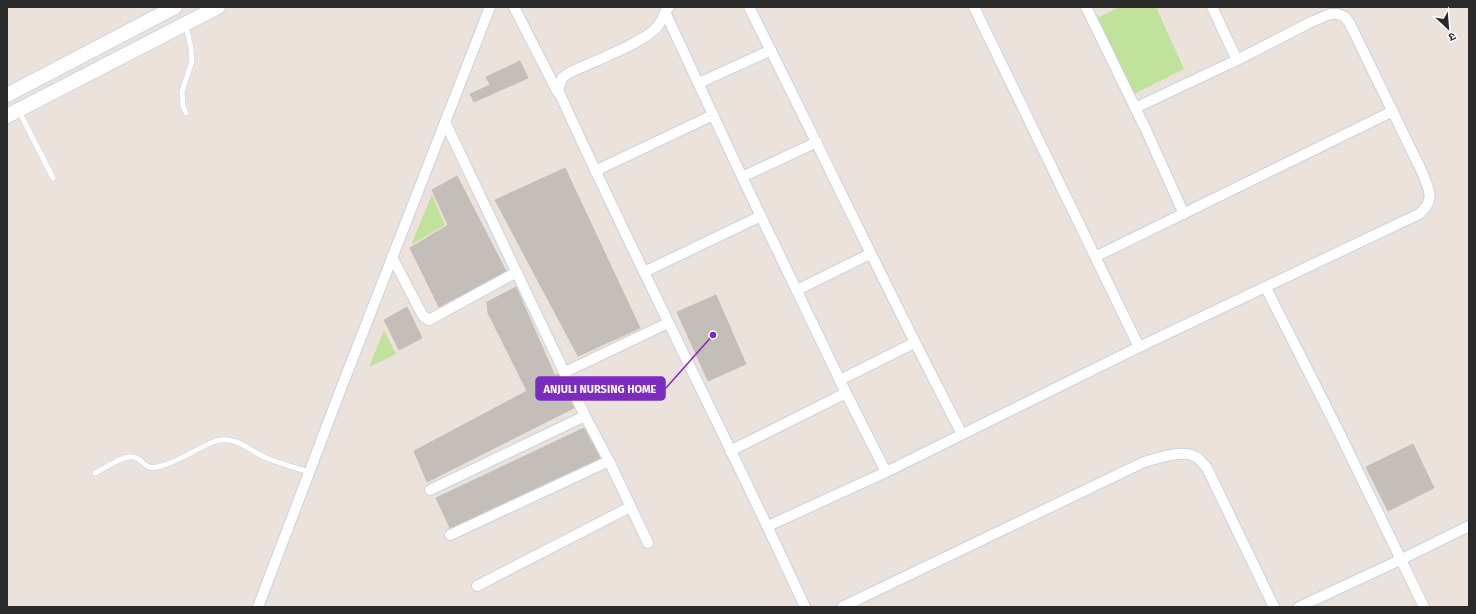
<svg xmlns="http://www.w3.org/2000/svg" width="1476" height="614" font-family="'Fira Sans','Noto Sans Devanagari',sans-serif">
	<rect width="100%" height="100%" fill="#ece2dc"/>
	<g fill="#c0e29a">
		<polygon points="1120,7 1156,7 1184,69 1130,96 1093,20"/>
		<polygon points="432,195 445,225 411,245"/>
		<polygon points="384,330 396,354 369,367"/>
	</g>
	<g fill="#c4beb8" stroke="#c7beb6">
		<polygon points="520,61 528,78 474,102 470,94 490,85 486,77"/>
		<polygon points="565,168 640,328 578,356 495,200"/>
		<polygon points="457,176 506,271 439,307 410,248 448,225 432,190"/>
		<polygon points="516,287 555,376 558,374 574,408 427,482 414,451 527,391 488,313 487,302"/>
		<polygon points="716,295 746,364 708,381 677,312"/>
		<polygon points="407,307 422,338 399,350 384,320"/>
		<polygon points="584,428 600,458 450,528 436,498"/>
		<polygon points="1413,444 1434,488 1388,511 1366,467"/>
	</g>
	<g fill="none" stroke-linecap="round" stroke-linejoin="round">
		<g stroke="#cbd1dc" stroke-width="6">
			<g id="lane">
				<polyline points="19,111 53,178"/>
				<polyline points="186,113 183,106 182,92 192,61 191,48 186,26"/>
				<path d="M95,473C104,469 123,455 133,457C143,458 144,470 157,467C178,463 196,448 216,441C236,435 251,452 269,459C282,464 296,468 309,472"/>
			</g>
		</g>
		<g stroke="#cbd1dc" stroke-width="12">
			<g id="street">
				<polyline points="514,7 558,93"/>
				<path d="M669,7C664,13 662,20 658,26C644,43 591,62 569,73L562,78L558,90C637,264 725,433 805,607"/>
				<path d="M749,7C821,149 888,293 962,434"/>
				<polyline points="974,7 1139,347"/>
				<polyline points="1086,7 1146,130 1184,214"/>
				<polyline points="1212,7 1237,60"/>
				<polyline points="665,12 742,177 846,393 886,472"/>
				<polyline points="699,83 771,50"/>
				<polyline points="445,122 585,416 609,461 648,543"/>
				<polyline points="595,171 713,115"/>
				<polyline points="742,177 817,142"/>
				<polyline points="392,257 423,316 429,320 517,272"/>
				<polyline points="1095,257 1393,111"/>
				<polyline points="644,272 761,216"/>
				<polyline points="1266,288 1336,426 1424,607"/>
				<polyline points="797,290 870,254"/>
				<polyline points="565,372 668,323"/>
				<polyline points="840,380 914,343"/>
				<polyline points="730,451 846,393"/>
				<polyline points="430,490 585,416"/>
				<path d="M768,526L886,472L1139,347L1419,214C1435,200 1430,193 1423,174L1350,24L1345,17L1338,14H1330L1311,22L1237,60L1135,108"/>
				<polyline points="450,535 609,461"/>
				<polyline points="477,586 630,507"/>
				<polyline points="258,607 342,386 490,7"/>
				<path d="M842,607L1144,462C1158,458 1183,449 1196,457C1200,459 1204,465 1207,468L1274,607"/>
				<polyline points="1299,607 1400,560 1469,526"/>
			</g>
		</g>
		<g stroke="#cbd1dc" stroke-width="16">
			<g id="secondary">
				<polyline points="7,95 175,7"/>
				<polyline points="7,116 218,7"/>
			</g>
		</g>
		<use href="#lane" stroke="#fff" stroke-width="5"/>
		<use href="#street" stroke="#fff" stroke-width="10"/>
		<use href="#secondary" stroke="#fff" stroke-width="14"/>
	</g>
	<path fill="none" stroke="#7b2cbf" stroke-width="1.5" d="M713 335L665 389"/>
	<circle fill="#7b2cbf" stroke="#fff" stroke-width="1.5" cx="713" cy="335" r="4"/>
	<rect fill="#7b2cbf" stroke="#7b2cbf" stroke-width="1.5" x="536" y="377" width="129" height="23" rx="4"/>
	<g font-size="11" text-anchor="middle" font-weight="bold" fill="#fff">
		<text x="600" y="393">ANJULI NURSING HOME</text>
	</g>
	<rect width="1476" height="614" fill="none" stroke="#2a2a2a" stroke-width="16"/>
	<g transform="translate(1448 28) rotate(154)" stroke="#ffffff" stroke-width="3" paint-order="stroke">
	<path d="M0-3L7 15L0 10L-7 15Z" fill="#2a2a2a"/>
	<text y="-6" font-size="11" font-weight="bold" text-anchor="middle" fill="#2a2a2a">उ</text>
	</g>
</svg>
